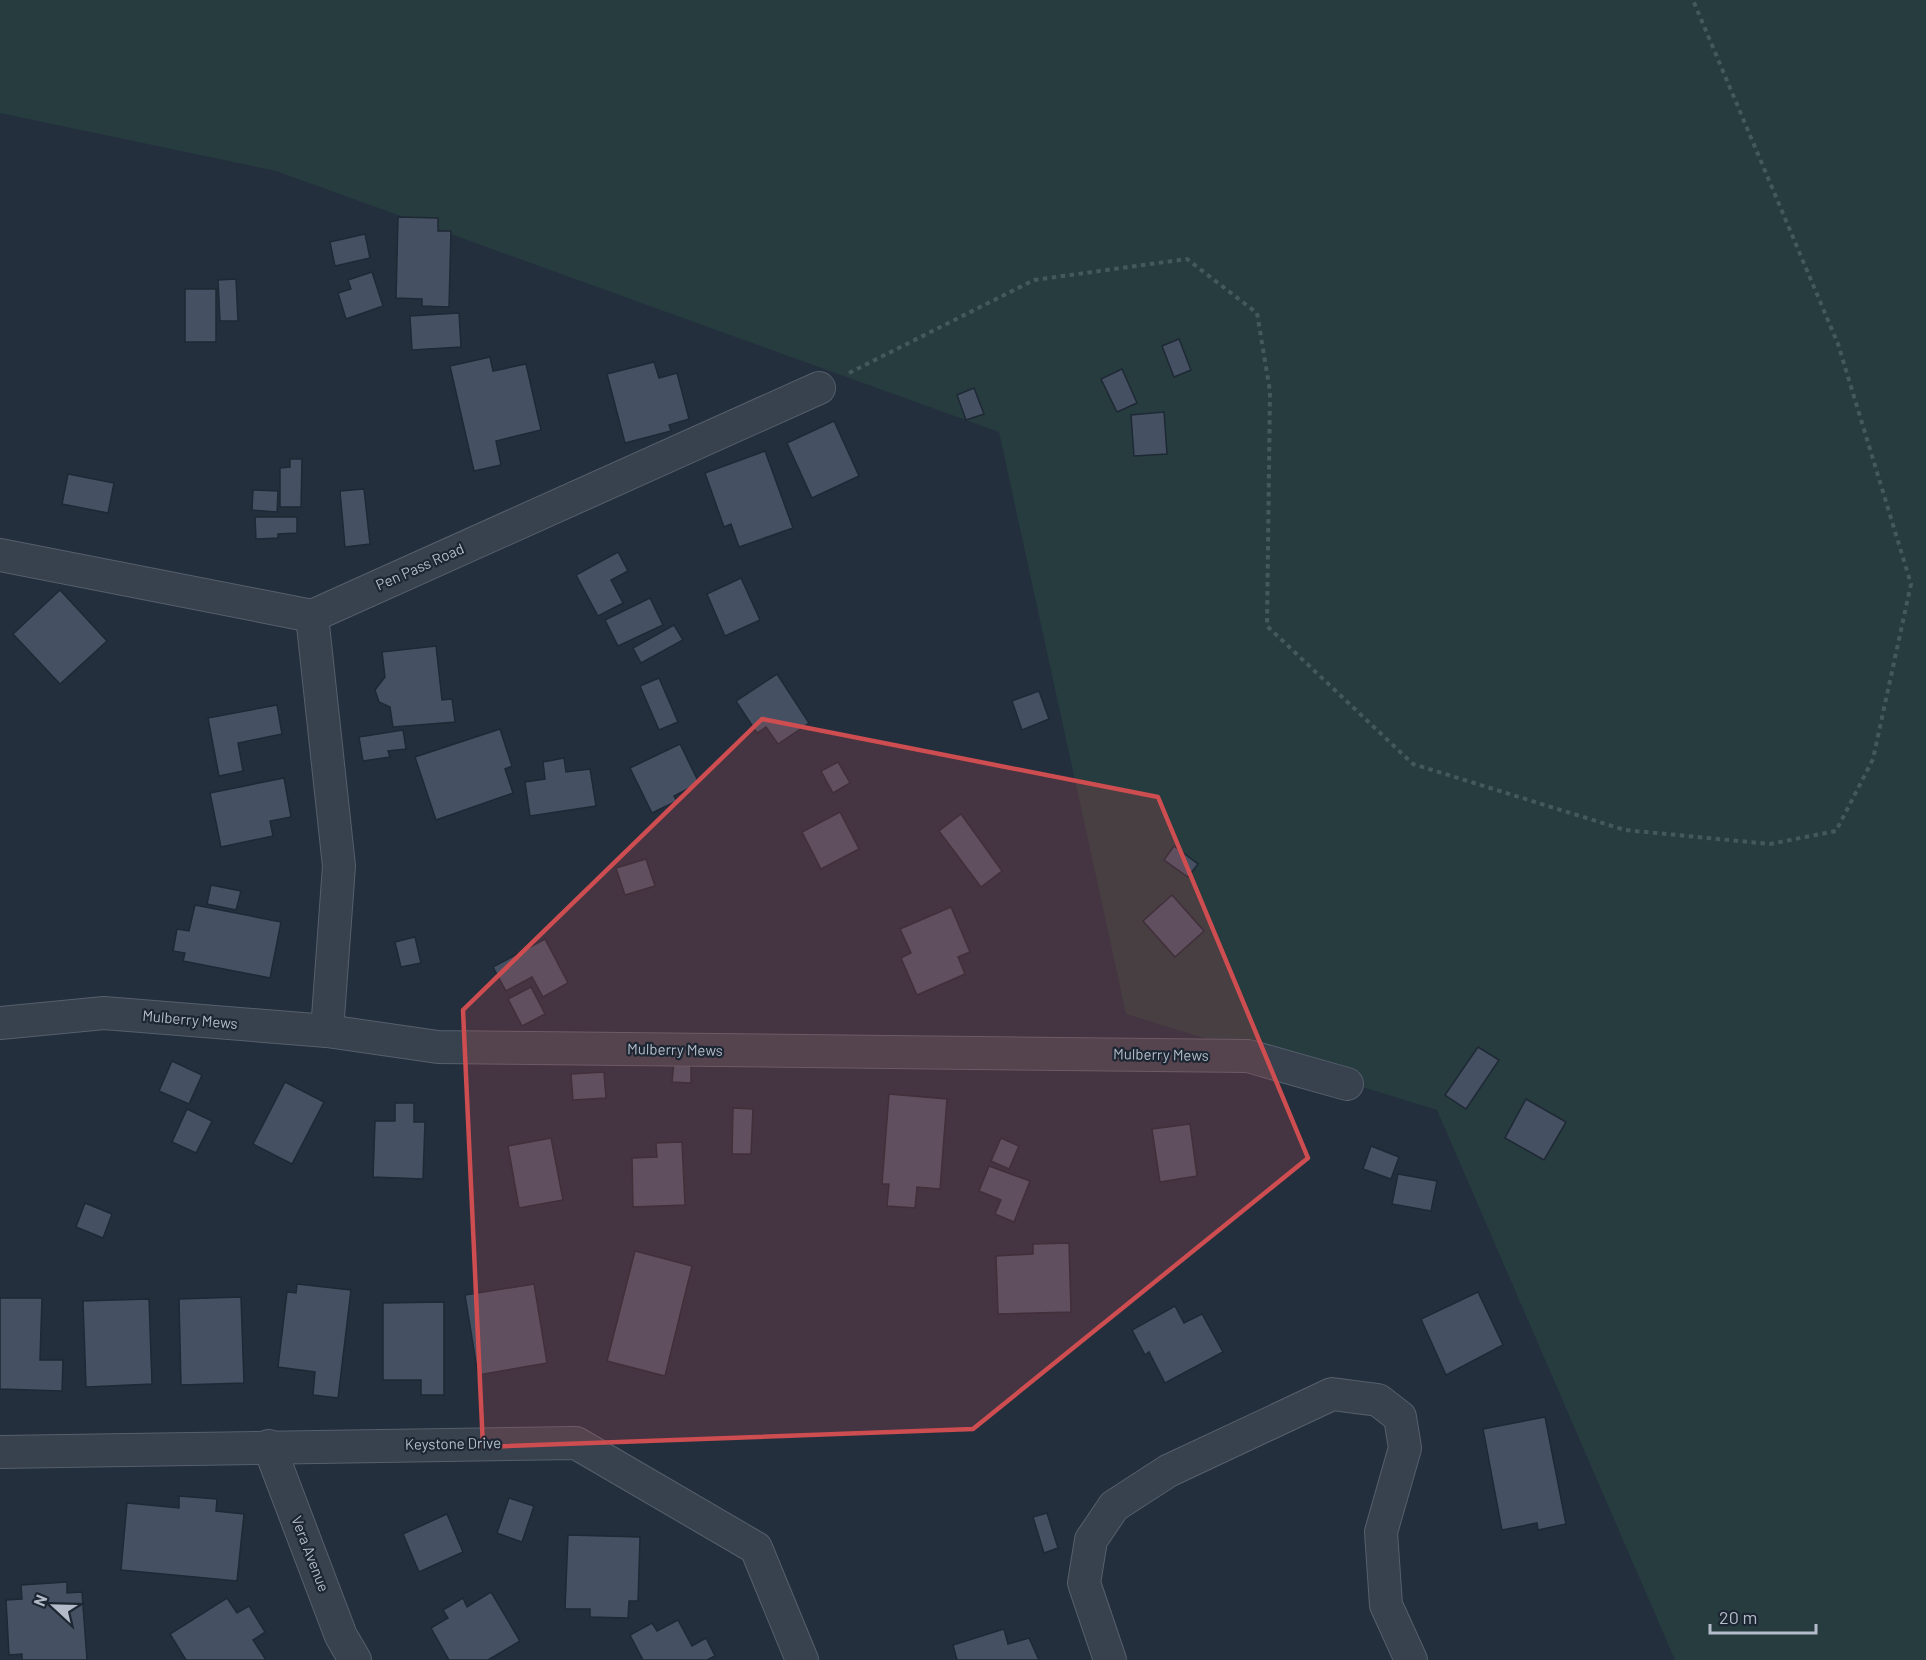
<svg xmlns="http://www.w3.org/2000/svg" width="1926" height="1660" font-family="Barlow,sans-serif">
	<rect width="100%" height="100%" fill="#242f3e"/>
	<polygon fill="#263c3f" points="0,0 1926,0 1926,1660 1675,1660 1437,1110 1126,1014 999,432 276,171 0,113"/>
	<g fill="#455162" stroke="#1f2835" stroke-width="1.5">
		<polygon points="398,217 438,218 438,231 451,231 449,307 422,306 422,299 396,298"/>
		<polygon points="365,234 370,258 335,266 330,242"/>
		<polygon points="372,272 383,306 346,319 338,293 351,289 348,280"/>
		<polygon points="236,279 238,321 220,321 218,280"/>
		<rect x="185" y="289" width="31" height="53"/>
		<polygon points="459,313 461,347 412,350 410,316"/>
		<polygon points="1179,339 1191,370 1174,377 1162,346"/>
		<polygon points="490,357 493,371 526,364 541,430 496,441 501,465 474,471 450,366"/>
		<polygon points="654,362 659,378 677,373 689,419 669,425 671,431 625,443 607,374"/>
		<polygon points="1122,369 1137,403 1117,412 1101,379"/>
		<polygon points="974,388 984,414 966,420 957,395"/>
		<polygon points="1164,412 1167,454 1134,456 1131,415"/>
		<polygon points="834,421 859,476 812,498 787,443"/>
		<polygon points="765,451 793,528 739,547 731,524 724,527 705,473"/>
		<polygon points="290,459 302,459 301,507 280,507 280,468 290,467"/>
		<polygon points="68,474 114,483 108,513 62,504"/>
		<polygon points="364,489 370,544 345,547 340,491"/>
		<polygon points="253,490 278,491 277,512 252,510"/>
		<polygon points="255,517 297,517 297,533 278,534 278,538 256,539"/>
		<polygon points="618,552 628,571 611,580 623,603 598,616 576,575"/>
		<polygon points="741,578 760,620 725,636 707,594"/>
		<polygon points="60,590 107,641 60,684 13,634"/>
		<polygon points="650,598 663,625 618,646 605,620"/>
		<polygon points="674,625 683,640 641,663 633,648"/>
		<polygon points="436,646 442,700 452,699 455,722 393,727 390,707 379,702 375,690 385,677 382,652"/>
		<polygon points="777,674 809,723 778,744 766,727 757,733 736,701"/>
		<polygon points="659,678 678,722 659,730 640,686"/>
		<polygon points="1039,691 1049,719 1022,730 1012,701"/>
		<polygon points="277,705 282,734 238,743 243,771 219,776 208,718"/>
		<polygon points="500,729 512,766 505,769 513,793 436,820 415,757"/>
		<polygon points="403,730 406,749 388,751 390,757 363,761 359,737"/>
		<polygon points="680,744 699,783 674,796 677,801 652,813 630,768"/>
		<polygon points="564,758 566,772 590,769 596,806 530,816 525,782 545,779 543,762"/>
		<polygon points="838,762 850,783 833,793 821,771"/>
		<polygon points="284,778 291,817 270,821 273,836 221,847 210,793"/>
		<polygon points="840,812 859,849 821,869 802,832"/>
		<polygon points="961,814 1002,871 981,887 939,831"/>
		<polygon points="1174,846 1198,864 1188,877 1164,860"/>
		<polygon points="646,859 655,886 625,895 616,868"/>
		<polygon points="211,885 241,891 236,910 207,904"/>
		<polygon points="1172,895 1204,931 1175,957 1143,921"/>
		<polygon points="195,905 281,922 270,978 183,961 185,953 173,951 177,929 189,931"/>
		<polygon points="951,907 970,952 958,957 965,974 917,995 901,958 911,953 900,929"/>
		<polygon points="415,937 421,963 401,967 395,942"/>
		<polygon points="545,939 568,983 543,997 532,977 506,991 493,967"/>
		<polygon points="531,987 545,1014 522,1026 508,999"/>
		<polygon points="1478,1047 1499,1060 1466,1109 1445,1095"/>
		<polygon points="172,1061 202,1075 189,1104 159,1091"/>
		<polygon points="674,1062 691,1062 691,1083 672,1082"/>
		<polygon points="604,1072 606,1098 573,1100 571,1074"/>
		<polygon points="285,1082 324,1102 292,1164 253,1144"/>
		<polygon points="889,1094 947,1099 940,1189 917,1187 915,1208 887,1206 889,1184 882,1184"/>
		<polygon points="1526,1099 1566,1122 1544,1160 1505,1138"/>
		<polygon points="395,1103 414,1103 414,1122 425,1122 423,1179 373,1177 375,1121 395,1121"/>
		<polygon points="733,1108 753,1109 751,1154 732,1154"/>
		<polygon points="187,1109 212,1121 196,1153 172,1142"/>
		<polygon points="1190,1124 1197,1176 1160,1182 1152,1129"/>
		<polygon points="551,1138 563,1200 519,1208 508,1146"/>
		<polygon points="1001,1138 1019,1146 1009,1169 991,1161"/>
		<polygon points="682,1142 685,1205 633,1207 632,1158 657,1157 656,1143"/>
		<polygon points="1371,1146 1399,1157 1391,1179 1363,1169"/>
		<polygon points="989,1166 1030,1181 1014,1222 995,1214 1001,1200 979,1191"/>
		<polygon points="1398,1174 1437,1181 1431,1211 1392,1204"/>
		<polygon points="85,1203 112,1214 103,1238 76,1227"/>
		<polygon points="1069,1243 1071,1312 998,1314 996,1256 1033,1254 1033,1244"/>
		<polygon points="635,1251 692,1266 665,1376 607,1361"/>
		<polygon points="297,1284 351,1290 338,1398 313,1395 315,1372 278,1367 287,1292 296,1293"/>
		<polygon points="534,1284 547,1363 478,1375 465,1295"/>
		<polygon points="1478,1292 1503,1345 1446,1375 1421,1319"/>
		<polygon points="241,1297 244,1383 181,1385 179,1299"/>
		<polygon points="0,1298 42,1298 40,1360 63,1360 62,1391 0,1389"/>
		<polygon points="149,1299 152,1384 86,1387 83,1301"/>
		<polygon points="444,1302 444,1395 421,1395 421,1380 383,1380 383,1303"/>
		<polygon points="1175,1306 1184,1323 1202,1314 1223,1352 1165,1383 1149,1352 1145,1355 1132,1330"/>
		<polygon points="1545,1417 1566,1524 1538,1530 1537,1523 1502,1530 1483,1429"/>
		<polygon points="179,1496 217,1499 216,1511 244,1514 237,1581 121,1570 127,1503 179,1508"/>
		<polygon points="509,1498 534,1506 522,1542 497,1533"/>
		<polygon points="1047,1513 1058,1548 1044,1553 1033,1517"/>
		<polygon points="447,1514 463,1552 419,1572 403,1534"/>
		<polygon points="568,1535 640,1537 638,1601 629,1601 628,1618 590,1617 590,1609 565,1609"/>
		<polygon points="67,1582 67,1593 82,1592 87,1660 22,1660 22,1654 9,1655 6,1600 22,1599 21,1585"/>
		<polygon points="491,1592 520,1641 488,1660 449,1660 431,1628 448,1618 443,1610 463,1598 467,1607"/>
		<polygon points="227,1598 237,1613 249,1606 265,1632 253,1640 266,1660 186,1660 170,1634"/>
		<polygon points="678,1620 692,1646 706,1638 715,1656 707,1660 643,1660 630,1635 652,1623 657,1631"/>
		<polygon points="1004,1629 1008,1644 1029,1638 1039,1660 957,1660 953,1645"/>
	</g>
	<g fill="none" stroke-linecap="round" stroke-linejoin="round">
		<g stroke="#565f6c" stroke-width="34">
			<g id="minor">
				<polyline points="0,555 312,616 819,388"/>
				<polyline points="312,616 339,866 327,1031"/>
				<polyline points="0,1023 104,1013 327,1031 438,1047 1248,1056 1347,1084"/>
				<polyline points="269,1446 341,1636 355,1660"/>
				<polyline points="0,1452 576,1443 756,1548 802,1660"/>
				<polyline points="1110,1660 1084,1583 1091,1540 1114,1506 1168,1471 1332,1394 1378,1400 1400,1417 1405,1448 1381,1532 1386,1605 1411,1660"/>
			</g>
		</g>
		<polyline stroke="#44595c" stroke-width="4" stroke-dasharray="4.5 4.5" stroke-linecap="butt" points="849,373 1034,280 1187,259 1257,313 1270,391 1267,626 1413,764 1625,830 1770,844 1836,831 1873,759 1911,584 1838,344 1693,0"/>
		<use href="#minor" stroke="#38414e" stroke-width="32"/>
	</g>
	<path fill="#ce4d50" fill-opacity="0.2" stroke="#ce4d50" stroke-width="4.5" stroke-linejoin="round" d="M762,719L1158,797L1308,1158L973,1429L483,1447L463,1010Z"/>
	<g text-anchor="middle" stroke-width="4.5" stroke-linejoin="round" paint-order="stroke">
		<g font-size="15" fill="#b4bcc9" stroke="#1d2633">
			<text transform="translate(420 567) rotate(-24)" y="5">Pen Pass Road</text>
			<text transform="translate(190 1020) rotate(5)" y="5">Mulberry Mews</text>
			<text transform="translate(675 1050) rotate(1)" y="5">Mulberry Mews</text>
			<text transform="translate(1161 1055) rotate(1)" y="5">Mulberry Mews</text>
			<text transform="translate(453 1444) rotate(-1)" y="5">Keystone Drive</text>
			<text transform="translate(310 1554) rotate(69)" y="5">Vera Avenue</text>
		</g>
	</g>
	<g transform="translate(54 1606) rotate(292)" stroke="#1d2633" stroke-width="4.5" paint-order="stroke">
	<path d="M0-4.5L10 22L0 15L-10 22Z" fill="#b4bcc9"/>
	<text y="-9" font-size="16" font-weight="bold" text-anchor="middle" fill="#b4bcc9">N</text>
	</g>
	<path d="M1710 1624v9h106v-9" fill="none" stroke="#b4bcc9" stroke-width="3"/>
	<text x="1719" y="1624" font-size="18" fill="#b4bcc9" stroke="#1d2633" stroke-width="4.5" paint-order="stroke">20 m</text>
</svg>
